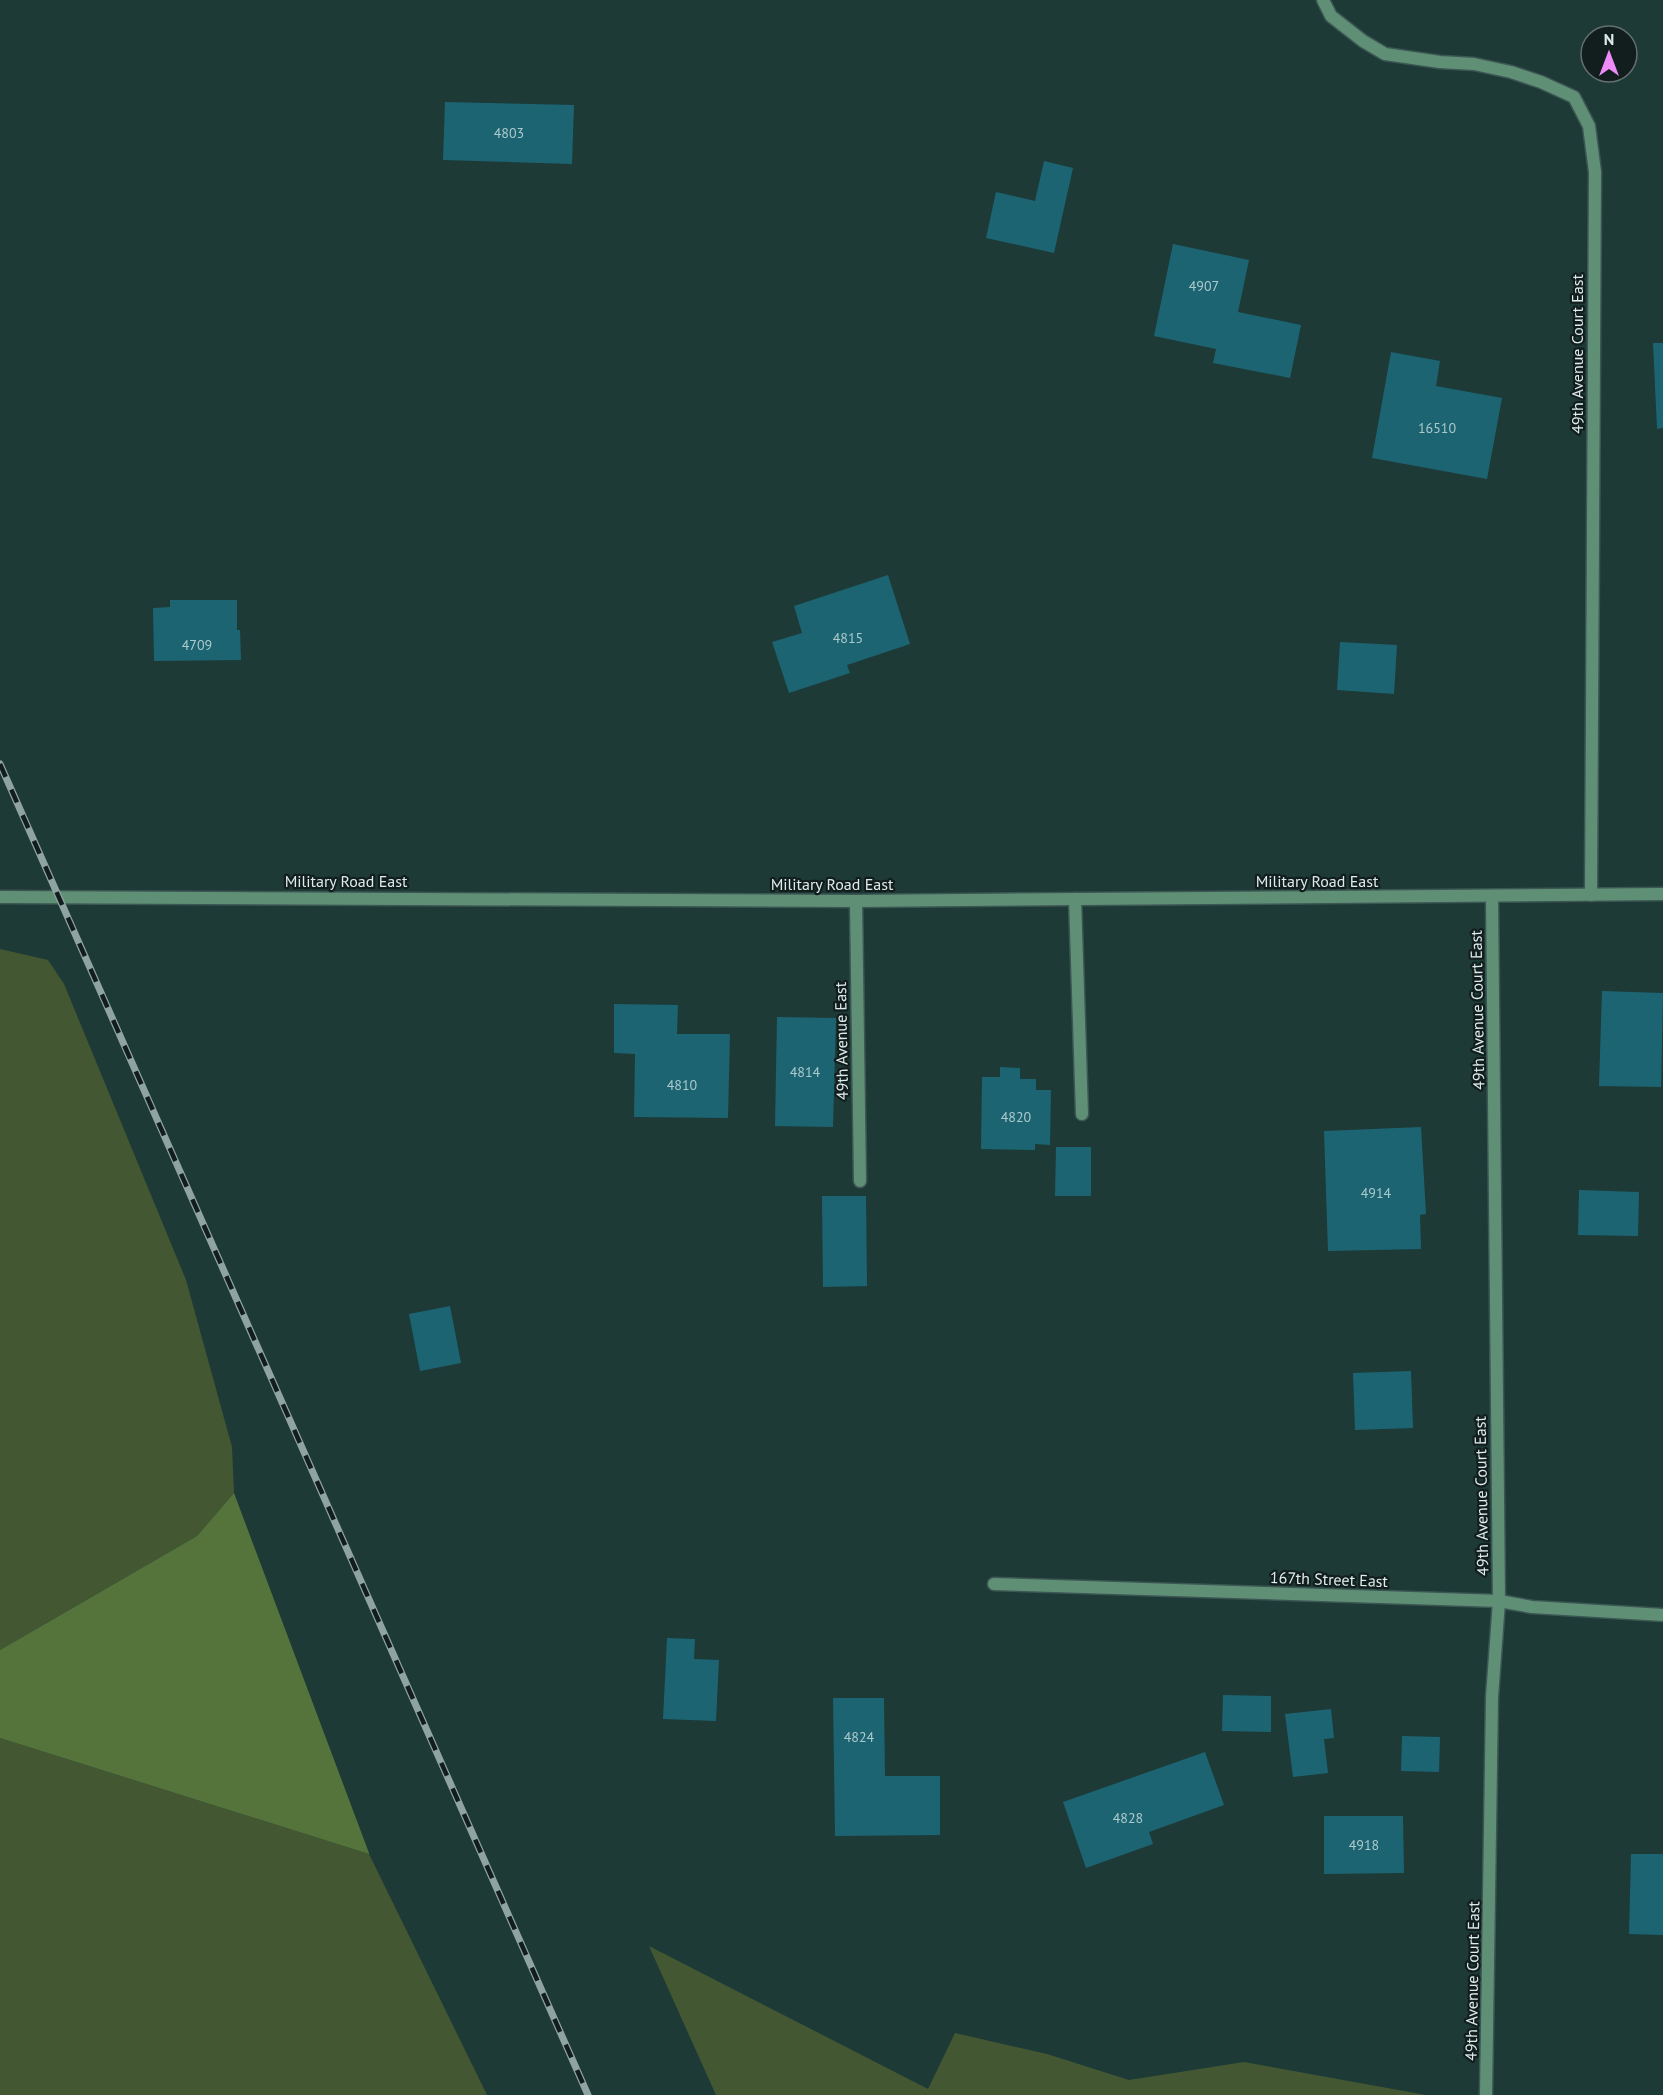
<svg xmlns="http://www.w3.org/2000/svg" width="1663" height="2095" font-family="'PT Sans',sans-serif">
	<rect width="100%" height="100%" fill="#1d3a37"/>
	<g fill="#435832">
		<polygon points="0,949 48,960 64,984 186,1280 232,1447 234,1493 197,1536 0,1650"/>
		<polygon points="0,1738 369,1854 487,2095 0,2095"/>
		<polygon points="649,1946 928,2089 955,2033 1047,2054 1129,2080 1244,2062 1426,2095 716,2095"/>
	</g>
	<polygon fill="#55743c" points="234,1493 369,1853 369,1854 0,1738 0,1650 197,1536"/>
	<g fill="#1d6472">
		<polygon points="445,102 574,105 572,164 443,160"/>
		<polygon points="1044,161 1073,168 1054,253 986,238 996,192 1035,201"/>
		<polygon points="1173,244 1249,260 1238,312 1301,325 1290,378 1213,363 1216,349 1154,336"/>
		<polygon points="1653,343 1663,343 1663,428 1657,429"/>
		<polygon points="1391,352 1440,361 1436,386 1502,398 1487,479 1372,458"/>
		<polygon points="888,575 910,644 847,665 850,673 789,693 772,642 802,633 794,606"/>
		<polygon points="170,600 237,600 237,630 240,630 241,660 154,661 153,608 170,607"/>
		<polygon points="1340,642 1397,645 1394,694 1337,690"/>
		<polygon points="1602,991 1663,993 1661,1087 1599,1086"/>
		<polygon points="614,1004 678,1005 677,1034 730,1034 728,1118 634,1117 635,1054 614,1053"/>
		<polygon points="777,1017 836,1018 833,1127 775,1126"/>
		<polygon points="1000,1067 1020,1068 1020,1079 1036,1079 1036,1090 1051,1090 1050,1145 1035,1144 1035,1150 981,1149 982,1077 1000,1077"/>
		<polygon points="1421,1127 1426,1214 1420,1215 1421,1249 1328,1251 1324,1131"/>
		<polygon points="1056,1147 1091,1147 1091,1196 1055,1196"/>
		<polygon points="1579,1190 1639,1192 1638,1236 1578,1235"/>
		<polygon points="822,1196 866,1196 867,1286 823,1287"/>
		<polygon points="450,1306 461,1363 420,1371 409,1314"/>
		<polygon points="1411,1371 1413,1428 1355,1430 1353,1373"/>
		<polygon points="667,1638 695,1639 694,1659 719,1660 716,1721 663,1719"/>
		<polygon points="1223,1695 1271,1696 1271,1732 1222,1731"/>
		<polygon points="833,1698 884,1698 885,1776 940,1776 940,1835 835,1836"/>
		<polygon points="1331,1709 1334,1738 1324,1739 1328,1773 1293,1777 1285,1714"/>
		<polygon points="1402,1736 1440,1737 1439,1772 1401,1771"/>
		<polygon points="1205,1752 1224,1805 1149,1832 1153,1844 1086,1868 1063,1802"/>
		<polygon points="1324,1816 1403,1816 1404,1873 1324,1874"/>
		<polygon points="1631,1854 1663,1854 1663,1935 1629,1934"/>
	</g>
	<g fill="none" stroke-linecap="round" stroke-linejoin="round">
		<g stroke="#3c5654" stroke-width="15">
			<g id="service">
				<polyline points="1075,899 1082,1114"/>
				<polyline points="856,901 860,1181"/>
			</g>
		</g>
		<g stroke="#3c5654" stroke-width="15">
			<g id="minor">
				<polyline points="1323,0 1331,16 1363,41 1385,54 1440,62 1474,64 1511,72 1541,82 1574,97 1589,126 1595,172 1591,895"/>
				<polyline points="994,1584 1499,1601 1532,1607 1663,1615"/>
				<polyline points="1486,2095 1492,1697 1499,1601 1492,897"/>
			</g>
		</g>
		<g stroke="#3c5654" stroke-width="15">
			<polyline id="tertiary" points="0,897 856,901 1663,894"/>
		</g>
		<use href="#service" stroke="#5f9075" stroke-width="12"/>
		<use href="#minor" stroke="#5f9075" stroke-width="12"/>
		<use href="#tertiary" stroke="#5f9075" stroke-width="12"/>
		<g stroke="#8fa4a2" stroke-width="7">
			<polyline id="rail" points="0,764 588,2095"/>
		</g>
		<use href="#rail" stroke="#121e1d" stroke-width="4.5" stroke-dasharray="14" stroke-linecap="butt"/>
	</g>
	<g text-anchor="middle" stroke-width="4.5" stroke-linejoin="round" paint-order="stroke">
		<g font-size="14" fill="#accacc">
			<text x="509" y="138">4803</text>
			<text x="1204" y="291">4907</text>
			<text x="1437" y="433">16510</text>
			<text x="848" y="643">4815</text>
			<text x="197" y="650">4709</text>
			<text x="805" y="1077">4814</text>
			<text x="682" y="1090">4810</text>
			<text x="1016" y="1122">4820</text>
			<text x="1376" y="1198">4914</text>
			<text x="859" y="1742">4824</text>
			<text x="1128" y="1823">4828</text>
			<text x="1364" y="1850">4918</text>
		</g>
		<g font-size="16" fill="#dcecea" stroke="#121e1d">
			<text transform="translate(1577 354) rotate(-90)" y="6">49th Avenue Court East</text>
			<text x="346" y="887">Military Road East</text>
			<text x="1317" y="887">Military Road East</text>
			<text x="832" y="890">Military Road East</text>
			<text transform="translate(1477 1010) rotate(-91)" y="6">49th Avenue Court East</text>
			<text transform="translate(841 1041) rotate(-91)" y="6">49th Avenue East</text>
			<text transform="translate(1481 1496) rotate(-91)" y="6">49th Avenue Court East</text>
			<text transform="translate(1329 1579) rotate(2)" y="6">167th Street East</text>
			<text transform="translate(1472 1981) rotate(-89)" y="6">49th Avenue Court East</text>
		</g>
	</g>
	<g transform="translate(1609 54)"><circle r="28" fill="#121e1d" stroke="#63706f" stroke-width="1.5"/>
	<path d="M0-4.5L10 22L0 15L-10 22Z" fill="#ed8cf9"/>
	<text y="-9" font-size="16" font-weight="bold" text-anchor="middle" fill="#dcecea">N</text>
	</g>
</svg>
